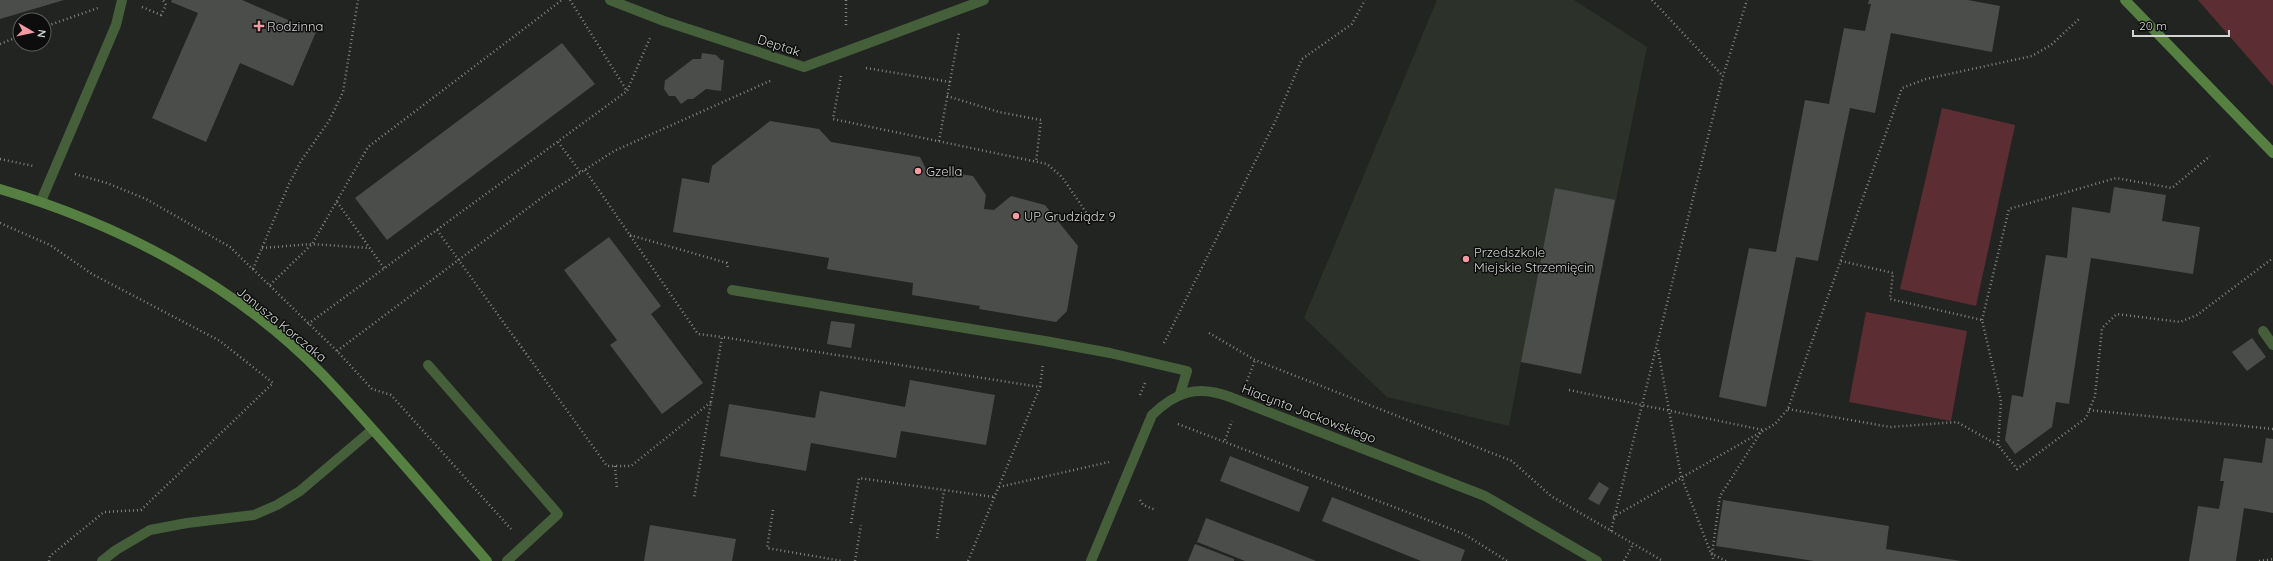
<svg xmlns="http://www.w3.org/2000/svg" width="2273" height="561" font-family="Quicksand,sans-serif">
	<rect width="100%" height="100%" fill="#222421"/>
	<polygon fill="#2c3129" points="1437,0 1574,0 1647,47 1581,374 1521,362 1509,426 1387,397 1304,318"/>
	<g fill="#5c2e33">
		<polygon points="2198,0 2273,0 2273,86"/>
		<polygon points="1942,108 2015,125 1976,306 1900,289"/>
		<polygon points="1866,312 1967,331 1951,421 1849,402"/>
	</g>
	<g fill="#4a4d49">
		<polygon points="0,0 64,0 0,19"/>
		<polygon points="172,0 242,0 316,32 293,86 240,63 206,142 152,118 198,13 171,2"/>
		<polygon points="1869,0 1968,0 2000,6 1992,52 1891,33 1875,113 1850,108 1818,261 1796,257 1766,407 1719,397 1749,248 1776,252 1805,100 1829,104 1844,28 1865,31 1871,4 1868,4"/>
		<polygon points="562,43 595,84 387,240 355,198"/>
		<polygon points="702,53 716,55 721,60 724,60 721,91 706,89 693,99 688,99 681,104 675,96 669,96 664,89 665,81 663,82 693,59 701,59"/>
		<polygon points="770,121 819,129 831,142 920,157 926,169 973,176 986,195 984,209 994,210 1011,196 1045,205 1078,246 1067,311 1056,322 979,309 980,306 912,295 913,283 827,269 829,258 673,232 682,178 709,183 712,166"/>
		<polygon points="2114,187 2166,195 2162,221 2200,227 2193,274 2091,258 2069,404 2056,402 2052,427 2015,454 2005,440 2012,395 2023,397 2046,255 2067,258 2072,207 2110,213"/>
		<polygon points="1555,188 1615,200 1581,374 1521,362"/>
		<polygon points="609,237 661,306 651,314 703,383 662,414 610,345 617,340 564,270"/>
		<polygon points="831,321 855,324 851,348 827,344"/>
		<polygon points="2252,338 2266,357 2247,371 2232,352"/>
		<polygon points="910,380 995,395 986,445 901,431 896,458 811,443 806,471 720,456 729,404 815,418 820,391 905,407"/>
		<polygon points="2266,438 2273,439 2273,513 2244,508 2236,561 2189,561 2198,506 2219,509 2224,481 2220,481 2224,458 2262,463"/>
		<polygon points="1230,456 1309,487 1299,512 1220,481"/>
		<polygon points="1599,482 1609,488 1599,505 1588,499"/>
		<polygon points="1332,497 1465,550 1461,561 1421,561 1322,521"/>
		<polygon points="1723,500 1889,526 1886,549 1961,561 1814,561 1716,546"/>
		<polygon points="1206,518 1284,548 1316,561 1245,561 1210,547 1197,542"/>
		<polygon points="650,525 736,539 732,561 644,561"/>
		<polygon points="1195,544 1234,559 1234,561 1188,561"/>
	</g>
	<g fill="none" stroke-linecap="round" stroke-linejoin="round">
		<g stroke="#838582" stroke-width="2.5" stroke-dasharray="1 3" stroke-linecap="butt">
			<polyline points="570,0 627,91 650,38"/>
			<polyline points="846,0 846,27"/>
			<polyline points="1652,0 1723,76"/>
			<polyline points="142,7 161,15 166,5 163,0"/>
			<polyline points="44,27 98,8"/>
			<polyline points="0,44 20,36"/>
			<polyline points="866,68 950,82"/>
			<polyline points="841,76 833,119 1047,164 1062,177 1088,215"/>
			<polyline points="947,96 999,112 1041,120 1036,162"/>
			<polyline points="939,141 959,33"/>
			<polyline points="558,142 581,173"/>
			<polyline points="0,159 33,166"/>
			<polyline points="585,170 698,334 722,337"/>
			<polyline points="75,174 107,183 146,199 230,247 337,351 372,389 391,395 511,529"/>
			<polyline points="337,202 384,268"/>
			<polyline points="0,223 50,245 92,274 220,341 273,383 141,510 104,512 50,556 49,561"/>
			<polyline points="437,230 607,466 631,466 711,402 694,498"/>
			<polyline points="630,235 727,263 728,269"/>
			<polyline points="262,248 312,244 369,248"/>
			<polyline points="1841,261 1893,273 1890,299 1982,320 2001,401 1998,445"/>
			<polyline points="253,269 289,184 301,161 329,121 343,92 358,0"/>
			<polyline points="270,285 312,244 368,147 562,0"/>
			<polyline points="1982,320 2009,209 2116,178 2172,188 2210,156"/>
			<polyline points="308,324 627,91"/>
			<polyline points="1209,333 1255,360 1512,461 1551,496 1663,561"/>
			<polyline points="1164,343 1275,122 1302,59 1352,24 1365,0"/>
			<polyline points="1658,350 1681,476 1714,561"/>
			<polyline points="337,351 544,196 614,151 772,80"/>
			<polyline points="1247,381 1255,360"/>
			<polyline points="1569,390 1763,430"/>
			<polyline points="1140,395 1145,383"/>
			<polyline points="711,402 722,337 1040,387 1043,363"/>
			<polyline points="1788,409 1890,427 1957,422 1998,445 2017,469 2086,418 2095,396 2102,328 2117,314 2180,322 2197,315 2273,258"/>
			<polyline points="2089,410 2273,429"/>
			<polyline points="1178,424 1464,534 1507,561"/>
			<polyline points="1225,440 1232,421"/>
			<polyline points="615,466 617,489"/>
			<polyline points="999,487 1109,462"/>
			<polyline points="1140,500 1143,505 1156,510"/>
			<polyline points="773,510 767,548 842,561"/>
			<polyline points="1613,517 1775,424 1788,409 1902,88 1926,79 2032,56 2051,45 2080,18"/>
			<polyline points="851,523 859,478 994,497"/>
			<polyline points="1611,531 1723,76 1747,0"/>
			<polyline points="937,538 944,490"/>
			<polyline points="855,561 861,525"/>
			<polyline points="968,561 1040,387"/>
			<polyline points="1624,561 1633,544"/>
			<polyline points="1726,561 1712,554 1720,496 1761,432"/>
			<polyline points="2259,561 2273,559"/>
		</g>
		<g stroke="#445f39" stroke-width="10">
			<polyline points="732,290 1045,341 1110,353 1187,371 1180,394"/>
			<polyline points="2263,331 2273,345"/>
			<polyline points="428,365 558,514 507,561"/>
		</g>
		<g stroke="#445f39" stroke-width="10">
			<polyline points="610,0 664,21 804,67 984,0"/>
			<polyline points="41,201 116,25 122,0"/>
			<polyline points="102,561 116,550 150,530 187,523 254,515 277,505 300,491 372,430"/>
			<path d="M1091,561L1152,415C1177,391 1198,385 1230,397L1485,496L1597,561"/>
		</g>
		<g stroke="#558042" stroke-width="10">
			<polyline points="2125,0 2273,153"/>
			<path d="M0,189C119,224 236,285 323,375C380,435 433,499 487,561"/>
		</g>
	</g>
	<g fill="#f49aa2" stroke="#0c0d0c" stroke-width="1.5">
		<path d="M257 20h4v4h4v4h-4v4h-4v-4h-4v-4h4z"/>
		<circle cx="918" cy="171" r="4"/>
		<circle cx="1016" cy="216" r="4"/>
		<circle cx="1466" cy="259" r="4"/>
	</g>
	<g text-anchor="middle" stroke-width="3" stroke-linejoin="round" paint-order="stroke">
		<g font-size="13" fill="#d2d4d2" stroke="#0c0d0c" text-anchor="start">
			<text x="267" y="31">Rodzinna</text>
			<text x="926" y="176">Gzella</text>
			<text x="1024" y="221">UP Grudziądz 9</text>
			<text x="1474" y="257">Przedszkole<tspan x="1474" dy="15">Miejskie Strzemięcin</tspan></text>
		</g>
		<g font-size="13" fill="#d2d4d2" stroke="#0c0d0c">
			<text transform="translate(779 45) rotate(18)" y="5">Deptak</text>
			<text transform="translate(282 324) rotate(39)" y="5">Janusza Korczaka</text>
			<text transform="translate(1309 413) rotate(21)" y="5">Hiacynta Jackowskiego</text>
		</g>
	</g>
	<g transform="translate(32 32) rotate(99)"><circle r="19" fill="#0c0d0c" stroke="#5b5d5b"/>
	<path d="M0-3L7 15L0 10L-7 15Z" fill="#f49aa2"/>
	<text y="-6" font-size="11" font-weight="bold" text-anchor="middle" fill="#d2d4d2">N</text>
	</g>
	<path d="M2133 30v6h96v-6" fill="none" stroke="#d2d4d2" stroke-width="2"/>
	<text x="2139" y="30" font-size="12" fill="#d2d4d2" stroke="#0c0d0c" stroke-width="3" paint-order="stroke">20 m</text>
</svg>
